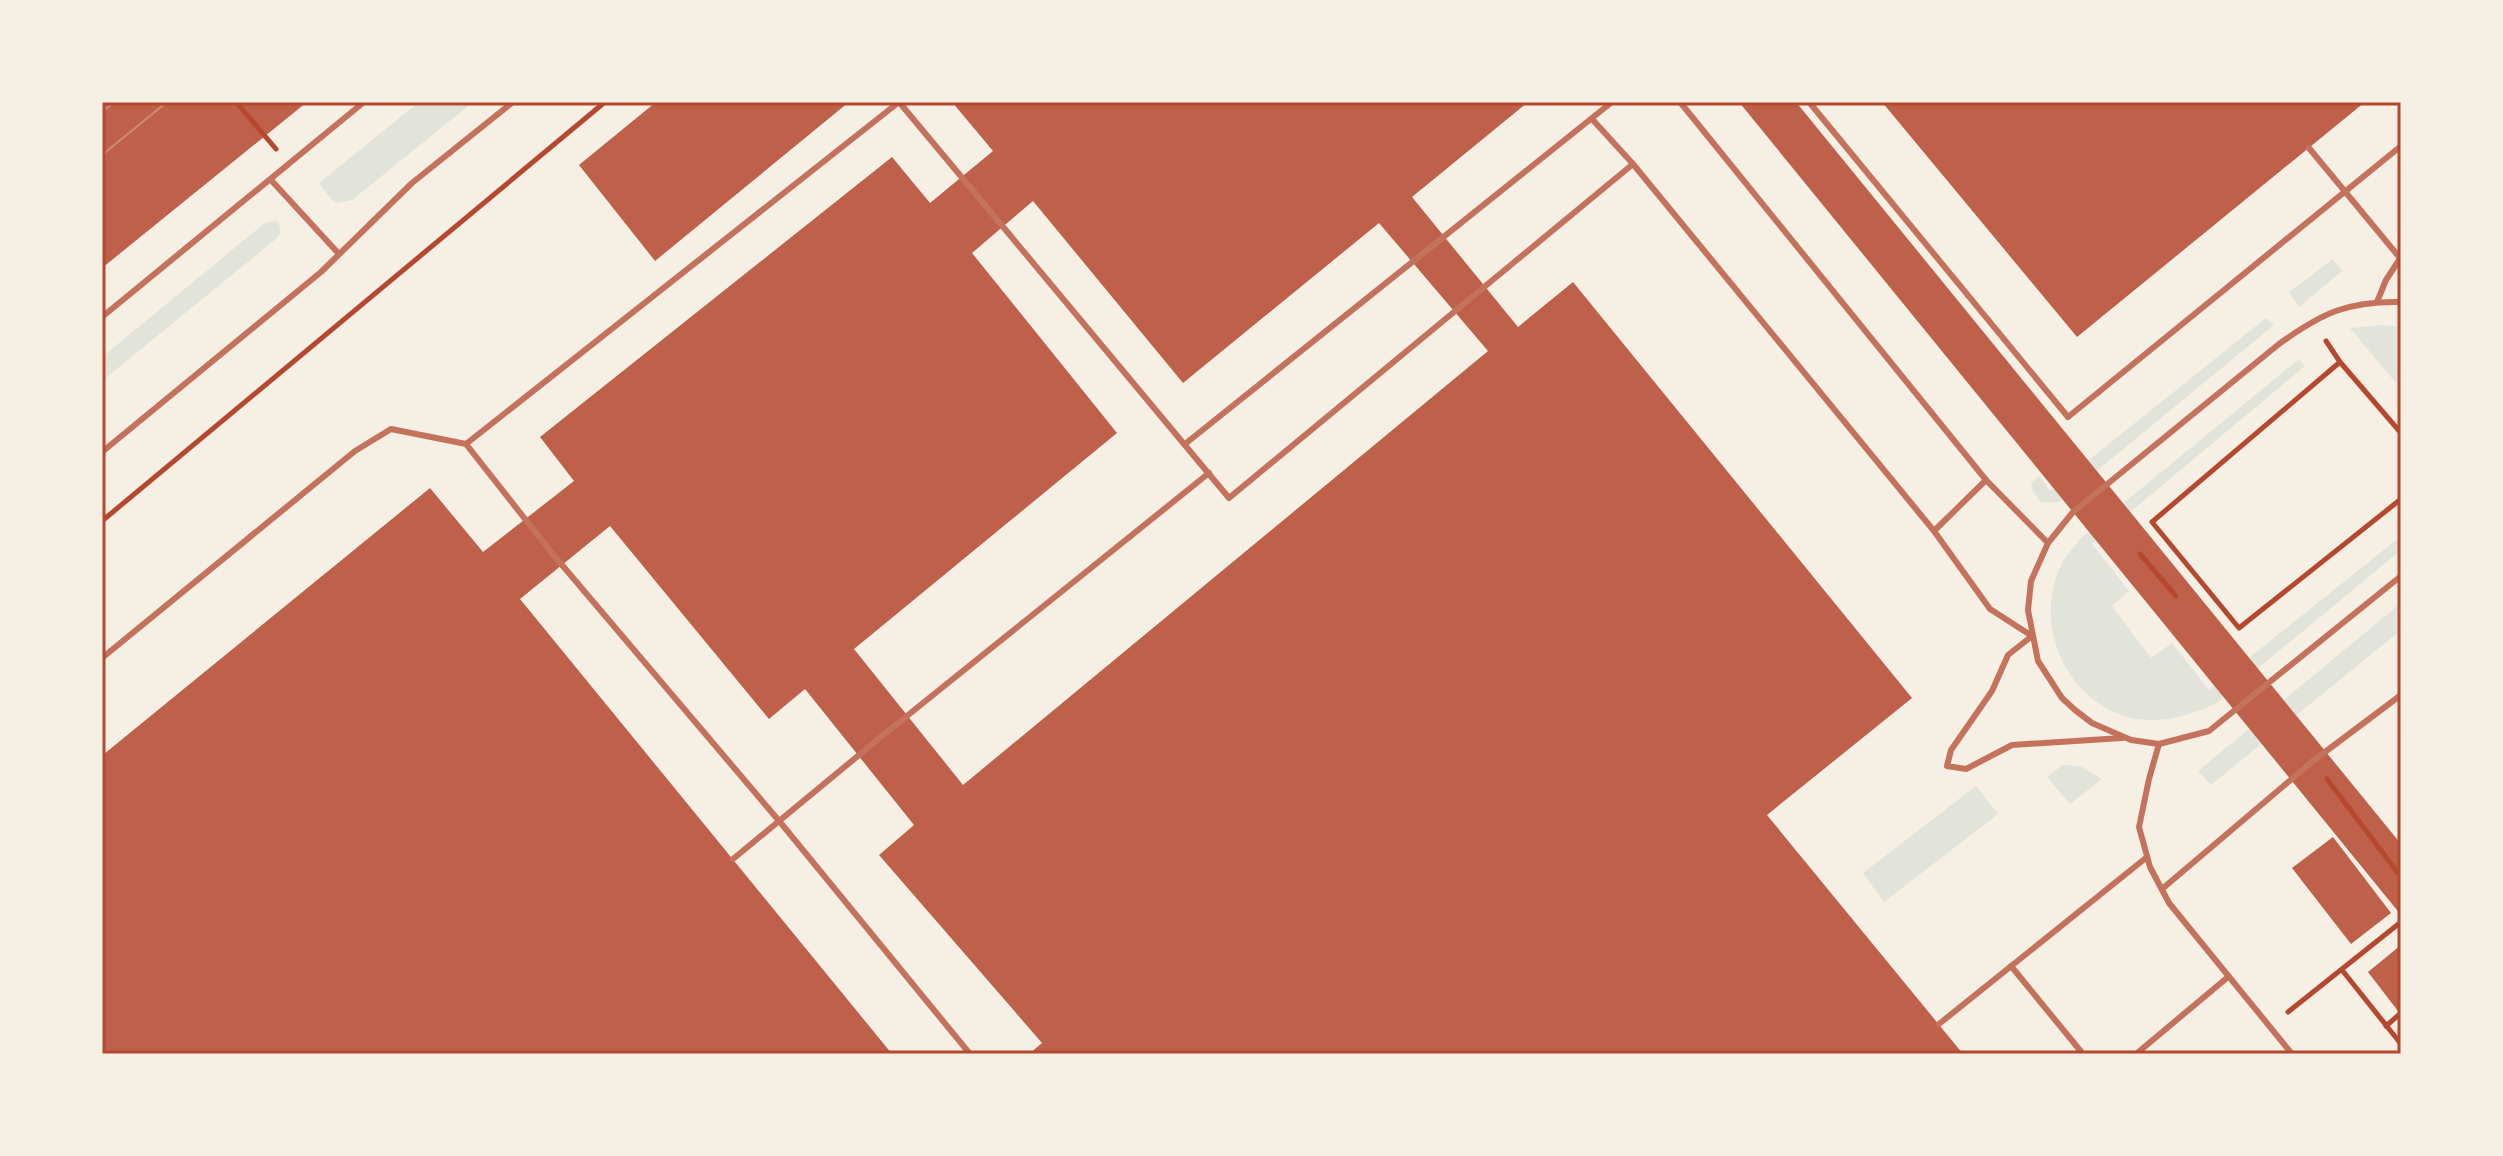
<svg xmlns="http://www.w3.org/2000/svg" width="2503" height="1156" font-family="Montserrat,sans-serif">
	<rect width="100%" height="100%" fill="#f6efe4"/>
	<g fill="#e2e4dc">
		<polygon points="419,102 473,102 352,200 337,203 331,199 319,183"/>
		<polygon points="275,221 279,224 281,232 277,238 102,381 102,357 266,222"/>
		<polygon points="2333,259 2342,271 2299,307 2289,292"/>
		<polygon points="2266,318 2274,325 2059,502 2041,502 2033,492 2031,483 2039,476 2050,491"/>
		<polygon points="2383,325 2401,327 2401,389 2350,328"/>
		<path d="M2299,359L2305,366L2092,544L2129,591L2112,606L2151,658L2172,643L2209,690L2401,536V550L2215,704C2192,715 2163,723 2137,719C2067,706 2031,625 2062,563C2067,554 2075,546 2081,538Z"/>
		<polygon points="2401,603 2401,630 2211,785 2198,771"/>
		<polygon points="2063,765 2080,766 2102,779 2070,804 2047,777"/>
		<polygon points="1976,786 1998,814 1884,902 1863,873"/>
	</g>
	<g fill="#bf614a" fill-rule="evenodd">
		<polygon points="102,102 307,102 102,268"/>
		<polygon points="656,102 849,102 655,261 579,165"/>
		<path d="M952,102H1528L1412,197L1518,327L1573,282L1912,698L1767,815L1963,1054H1029L1042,1043L879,855L914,825L805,689L769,719L610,526L520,599L892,1054H102V751L104,754L430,488L483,552L574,481L540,437L892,157L930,203L993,151ZM1033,201L1183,383L1379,223L1488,351L963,785L854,649L1117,433L972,253Z"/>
		<polygon points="1739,102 1796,102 2401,844 2401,915"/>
		<polygon points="1882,102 2365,102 2077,337"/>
		<polygon points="2333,837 2391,913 2351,944 2292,868"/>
		<polygon points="2401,945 2401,1015 2368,972"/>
	</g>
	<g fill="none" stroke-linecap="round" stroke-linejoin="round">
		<g stroke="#b5482f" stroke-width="5">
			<polyline points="236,102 276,149"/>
			<polyline points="2326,341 2340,362 2401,433"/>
			<polyline points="2340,362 2152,522 2239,628 2401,499"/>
			<polyline points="102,521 605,102"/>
			<polyline points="2140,554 2176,596"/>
			<polyline points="2327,779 2401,877"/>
			<polyline points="2342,970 2401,1044"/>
			<polyline points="2288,1012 2401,922"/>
			<polyline points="2386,1026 2401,1013"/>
		</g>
		<g stroke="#c5725c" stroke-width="6">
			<polyline points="1809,102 2068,417 2401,146"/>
			<polyline points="1592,119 1633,164 1934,531 1986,480 1680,102"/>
			<polyline points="2309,148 2400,258"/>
			<polyline points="271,180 339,254"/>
			<polyline points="2377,302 2386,280 2401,257"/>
			<path d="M2401,302C2347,301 2322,313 2279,344L2073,512L2048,543L2031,581L2028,610L2038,661L2062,698L2075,710L2092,723L2131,740L2159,744L2209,731L2401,576"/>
			<polyline points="102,317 364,102"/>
			<polyline points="466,444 899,102 1229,498 1633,164"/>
			<polyline points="1185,444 1612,102"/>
			<polyline points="102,452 321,272 412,183 513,102"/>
			<polyline points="1986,480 2048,543"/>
			<polyline points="1934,531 1990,609 2032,636 2008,655 1992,691 1951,750 1947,766 1966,769 2012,745 2122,738"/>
			<polyline points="102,658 355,451 391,429 466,444 551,552 780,822 970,1054"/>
			<polyline points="2159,744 2149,779 2139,827 2150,867 2169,903 2292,1054"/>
			<polyline points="733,859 882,736 1209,473"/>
			<polyline points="2162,889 2313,761 2401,695"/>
			<polyline points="2011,966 2083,1054"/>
			<polyline points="1939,1024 2147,857"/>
			<polyline points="2136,1054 2228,977"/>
		</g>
		<g stroke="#cf8b77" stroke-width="2">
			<polyline points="102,112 114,102"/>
			<polyline points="102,155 167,102"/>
		</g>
	</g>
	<rect width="2503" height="1156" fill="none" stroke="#f6efe4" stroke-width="208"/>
	<rect x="104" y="104" width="2295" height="948" fill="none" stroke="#b5482f" stroke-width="3"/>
</svg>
